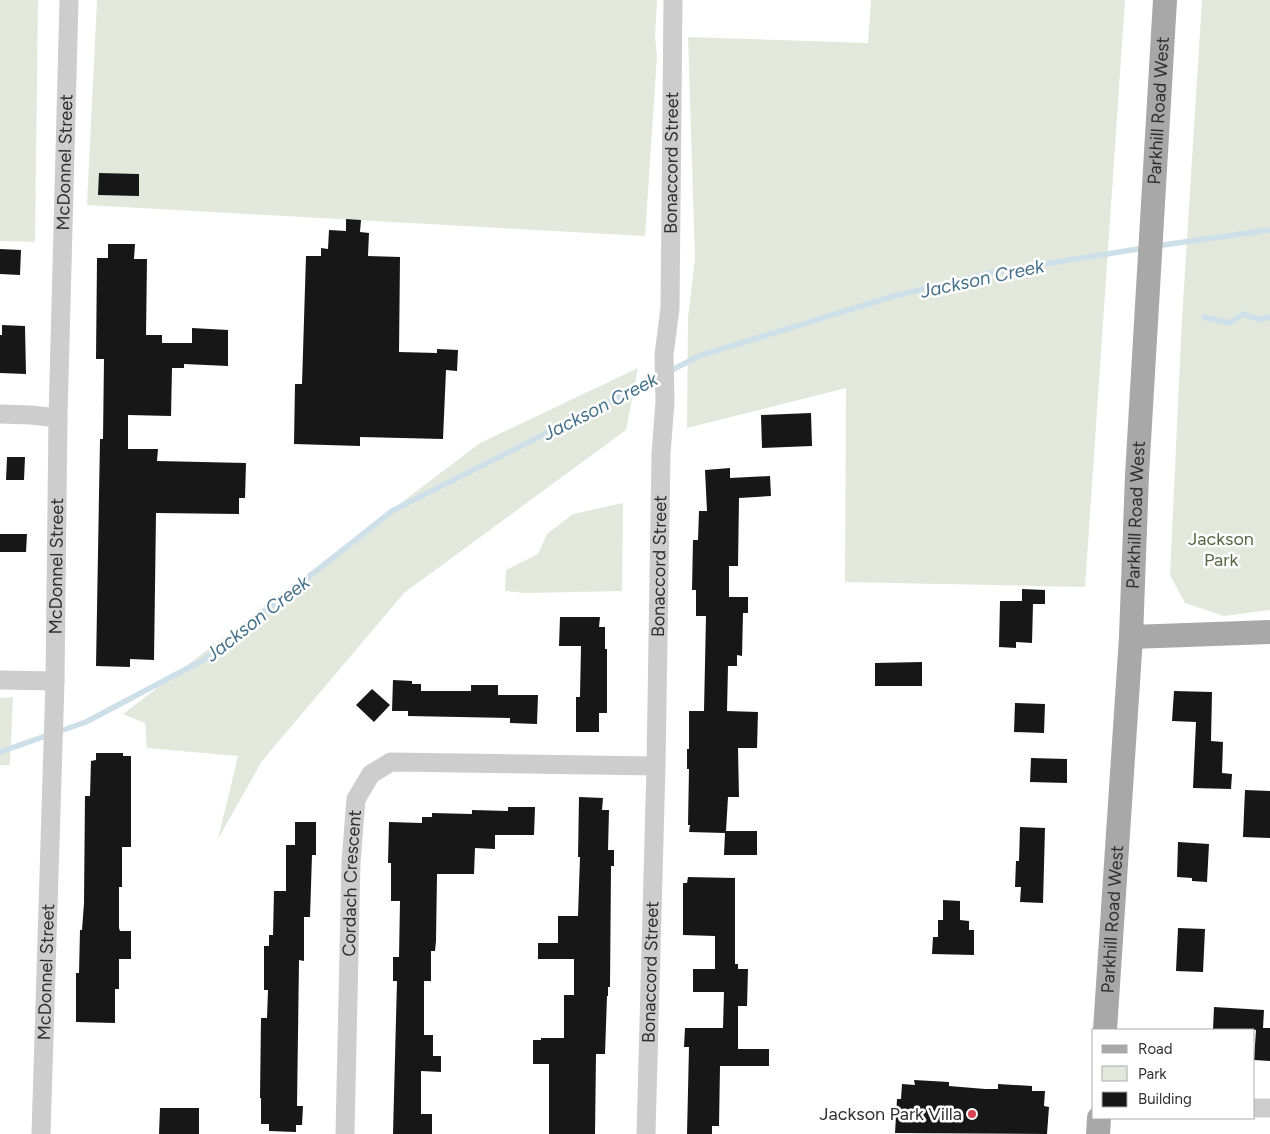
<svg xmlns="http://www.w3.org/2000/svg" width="1270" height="1134" font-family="Figtree,sans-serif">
	<rect width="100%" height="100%" fill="#fff"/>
	<g fill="#e3e8dc">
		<polygon points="0,0 38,0 35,242 0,241"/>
		<polygon points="97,0 657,0 655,36 657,56 645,236 87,205"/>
		<polygon points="871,0 1125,0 1085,587 845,582 846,388 687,428 688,318 695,259 688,37 868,43"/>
		<polygon points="1202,0 1270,0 1270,610 1224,616 1185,603 1170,575 1182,319"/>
		<polygon points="638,368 626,430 404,593 262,761 218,839 238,756 147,748 145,723 123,714 480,443"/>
		<polygon points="623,503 622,591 526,593 505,591 506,570 538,554 547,534 573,514"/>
		<polygon points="13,697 10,765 0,765 0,698"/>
	</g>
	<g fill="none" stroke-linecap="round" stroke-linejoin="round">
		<g stroke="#cddfe9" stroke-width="5.5">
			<polyline points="1156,246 1270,230"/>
			<polyline points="1204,317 1229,323 1243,314 1260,320 1270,317"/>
			<polyline points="668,372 699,356 894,296 995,272 1144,248"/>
			<polyline points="0,752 86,722 205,659 392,511 660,376"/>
		</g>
	</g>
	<g fill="#171717">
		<polygon points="99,173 139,174 139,196 98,195"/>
		<polygon points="346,219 361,220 360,232 369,233 368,256 400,257 399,352 437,353 437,349 458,350 457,371 446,370 443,439 360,437 360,446 294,444 295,384 302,384 306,256 321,256 321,248 328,249 329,230 346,231"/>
		<polygon points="108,244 135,244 134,259 147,259 146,335 162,335 162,343 192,343 192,328 228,330 228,366 184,364 184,368 172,368 171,416 128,415 128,449 158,449 157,461 246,463 245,498 239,498 239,514 156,513 154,660 130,659 130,667 96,666 100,439 103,439 104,359 96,359 97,258 108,258"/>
		<polygon points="0,249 21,250 20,275 0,274"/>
		<polygon points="2,325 25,326 26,374 0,373 0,335 2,335"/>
		<polygon points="811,413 812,446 762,448 761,415"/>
		<polygon points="7,457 25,457 24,480 6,480"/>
		<polygon points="730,468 730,478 770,476 771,496 739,498 738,566 729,566 729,597 748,597 748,613 743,613 742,656 737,655 737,666 728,666 727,711 758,712 757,748 738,748 739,797 728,797 726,831 757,831 757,855 724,855 725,833 689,832 690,825 688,825 689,769 687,769 687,749 689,749 689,711 704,711 706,616 696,616 696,590 692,590 693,540 698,540 699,511 707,511 705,470"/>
		<polygon points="0,534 27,534 26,552 0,552"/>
		<polygon points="1022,589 1045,590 1045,604 1033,604 1032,643 1016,642 1016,648 999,647 1000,601 1022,601"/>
		<polygon points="560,617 600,617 599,627 605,627 605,649 607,649 607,713 599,713 599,732 576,732 576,697 580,697 581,646 559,646"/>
		<polygon points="922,662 922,686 875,686 875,663"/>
		<polygon points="393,680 412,681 412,684 421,684 421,691 471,691 471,685 498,685 498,695 538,695 537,724 510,723 510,718 408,716 408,711 392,711"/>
		<polygon points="372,689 390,705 374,722 356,705"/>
		<polygon points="1174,691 1212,692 1211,741 1223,742 1222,773 1232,774 1231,789 1193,788 1196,722 1172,721"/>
		<polygon points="1015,703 1045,704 1044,733 1014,732"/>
		<polygon points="96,753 123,753 123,756 131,756 131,847 122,847 122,887 119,887 119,928 120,931 131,931 131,959 119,959 119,989 115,989 115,1023 76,1022 76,973 79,973 80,930 82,930 84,903 85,796 90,796 91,761 96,760"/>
		<polygon points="1031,758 1067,759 1067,783 1030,782"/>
		<polygon points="1245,790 1270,791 1270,838 1243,837"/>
		<polygon points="579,797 603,798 602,810 609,810 608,850 614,850 614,866 611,866 610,987 608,987 608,996 607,996 605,1054 596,1054 595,1134 549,1134 549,1064 533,1064 533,1040 541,1040 541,1038 564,1038 564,995 574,995 574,959 538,959 538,943 558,943 558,916 578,916 580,857 578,857"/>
		<polygon points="508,807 535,807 534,835 495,835 495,849 475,848 474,874 437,874 436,941 435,951 431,951 431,981 424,981 424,1035 433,1035 433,1056 441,1056 441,1072 421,1071 421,1114 432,1114 432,1134 393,1134 397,981 393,981 393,957 399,957 400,901 391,901 391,863 388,863 389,822 422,823 422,817 432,817 432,813 472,814 472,810 508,811"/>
		<polygon points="295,822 316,822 316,855 312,855 310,917 304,917 304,961 299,960 297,1106 303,1106 302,1125 296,1125 296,1132 269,1131 269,1124 261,1124 261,1098 260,1098 261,1018 267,1018 268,990 264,990 264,946 269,946 269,935 273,935 274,891 286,891 286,845 295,845"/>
		<polygon points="1020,827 1045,828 1043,903 1020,902 1021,887 1015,887 1016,861 1019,861"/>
		<polygon points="1178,842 1209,844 1207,882 1192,881 1192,878 1177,877"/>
		<polygon points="688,877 735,878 735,964 738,964 738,969 748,969 747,1006 738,1006 738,1049 769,1049 769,1066 720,1066 719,1126 712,1126 712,1134 687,1134 689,1047 684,1047 685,1028 723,1028 724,992 693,992 693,969 715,969 715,936 683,935 683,883 687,883"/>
		<polygon points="943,900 960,901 960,920 969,921 969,930 974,930 974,955 932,954 933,937 938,937 938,920 943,920"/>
		<polygon points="1178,928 1205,929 1203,972 1176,971"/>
		<polygon points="1214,1007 1264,1010 1263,1028 1270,1028 1270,1061 1254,1060 1256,1030 1213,1030"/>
		<polygon points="914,1080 949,1082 949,1086 985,1089 998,1089 998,1084 1032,1086 1032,1091 1045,1091 1044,1106 1049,1107 1047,1134 895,1133 897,1099 901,1099 902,1084 915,1085"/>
		<polygon points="160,1108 199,1108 199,1134 159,1134"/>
	</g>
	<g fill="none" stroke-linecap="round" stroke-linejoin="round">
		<g stroke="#cdcdcd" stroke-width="19">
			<polyline points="0,414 31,415 58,418"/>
			<polyline points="0,680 55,681"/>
			<polyline points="1254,1108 1270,1108"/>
			<path id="s1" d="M41,1134L55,681L58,418L69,0"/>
			<path id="s2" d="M345,1134L351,862L356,799L371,774L391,762L656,766"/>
			<path id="s3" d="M646,1134L656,766L661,454L665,402L664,355L670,308L673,0"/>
		</g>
		<g stroke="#a8a8a8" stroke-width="24">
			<polyline points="1131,637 1270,632"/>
			<path id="s4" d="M1105,1030L1131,637L1137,475L1165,0"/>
			<polyline points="1098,1134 1099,1118"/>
		</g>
	</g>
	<circle fill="#d44452" stroke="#fff" stroke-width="2" cx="972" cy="1114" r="5"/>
	<g text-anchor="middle" stroke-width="5" stroke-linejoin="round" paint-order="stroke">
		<g font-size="18" fill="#303030" stroke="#fff">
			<text dy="6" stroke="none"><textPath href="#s4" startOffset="921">Parkhill Road West</textPath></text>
			<text dy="6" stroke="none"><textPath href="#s1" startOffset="972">McDonnel Street</textPath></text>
			<text dy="6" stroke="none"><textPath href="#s3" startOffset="972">Bonaccord Street</textPath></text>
			<text dy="6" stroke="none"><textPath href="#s4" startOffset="516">Parkhill Road West</textPath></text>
			<text dy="6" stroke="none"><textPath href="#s1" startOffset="568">McDonnel Street</textPath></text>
			<text dy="6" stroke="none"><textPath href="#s3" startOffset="568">Bonaccord Street</textPath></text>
			<text dy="6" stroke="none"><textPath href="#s2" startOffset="251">Cordach Crescent</textPath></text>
			<text dy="6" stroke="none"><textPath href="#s4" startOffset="111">Parkhill Road West</textPath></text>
			<text dy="6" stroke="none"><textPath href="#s1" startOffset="162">McDonnel Street</textPath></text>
			<text dy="6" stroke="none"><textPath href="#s3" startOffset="162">Bonaccord Street</textPath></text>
		</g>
		<g font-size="18" fill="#546741" stroke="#fff">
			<text x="1221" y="545">Jackson<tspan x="1221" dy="21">Park</tspan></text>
		</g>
		<g font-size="18" fill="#303030" stroke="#fff" text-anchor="end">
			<text x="962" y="1120">Jackson Park Villa</text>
		</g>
		<g font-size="19" font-style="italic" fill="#45718a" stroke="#fff">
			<text transform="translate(982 278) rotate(-12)" y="7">Jackson Creek</text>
			<text transform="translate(600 406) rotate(-27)" y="7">Jackson Creek</text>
			<text transform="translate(257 618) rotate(-38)" y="7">Jackson Creek</text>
		</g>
	</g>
	<rect x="1092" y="1029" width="162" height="90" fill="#ffffff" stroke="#acacac"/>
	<rect x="1102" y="1045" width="25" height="8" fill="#a8a8a8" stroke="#acacac"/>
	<text x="1138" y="1054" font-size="15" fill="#303030">Road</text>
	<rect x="1102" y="1066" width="25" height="15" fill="#e3e8dc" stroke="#acacac"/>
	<text x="1138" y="1079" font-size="15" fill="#303030">Park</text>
	<rect x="1102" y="1092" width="25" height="15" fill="#171717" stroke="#acacac"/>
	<text x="1138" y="1104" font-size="15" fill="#303030">Building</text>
</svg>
